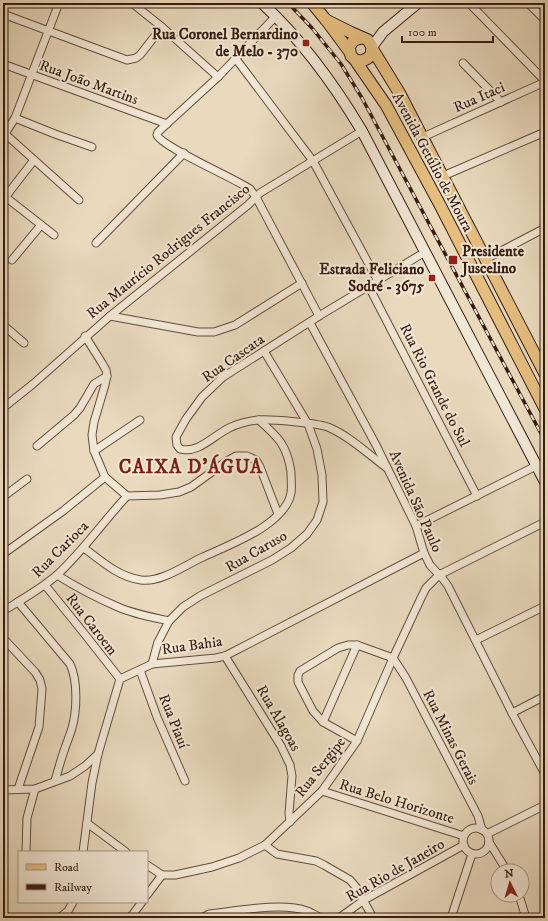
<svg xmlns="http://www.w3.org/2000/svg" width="548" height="921" font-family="'IM FELL DW Pica',serif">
	<rect width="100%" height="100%" fill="#e9dabe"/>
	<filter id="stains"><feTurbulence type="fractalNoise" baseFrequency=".005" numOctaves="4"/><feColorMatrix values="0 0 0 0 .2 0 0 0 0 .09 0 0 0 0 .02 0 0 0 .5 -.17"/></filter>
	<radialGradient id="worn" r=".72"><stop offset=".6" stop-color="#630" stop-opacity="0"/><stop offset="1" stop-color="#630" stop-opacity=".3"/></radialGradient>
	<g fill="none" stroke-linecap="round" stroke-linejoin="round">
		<g stroke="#644c3c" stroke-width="9">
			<g id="street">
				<polyline points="132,3 162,27 218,77"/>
				<polyline points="469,3 545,81"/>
				<polyline points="528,3 545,20"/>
				<polyline points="3,14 127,60 136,58 140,55 162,27"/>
				<path d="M276,16L218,77L158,132L157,135C162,147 234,178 250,189L256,197L319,316"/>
				<polyline points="236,59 313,161 378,281"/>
				<polyline points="463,63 501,102"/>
				<polyline points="3,64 167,124"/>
				<polyline points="15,118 55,134 92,147"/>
				<polyline points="3,132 79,200"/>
				<polyline points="5,134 15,118 59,3"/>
				<polyline points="423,137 545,82"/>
				<polyline points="443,176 545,132"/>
				<polyline points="3,195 54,235"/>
				<polyline points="3,200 34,160"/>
				<polyline points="96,243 184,153"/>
				<polyline points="486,259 545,228"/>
				<polyline points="12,260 41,225"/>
				<polyline points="369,287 477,496"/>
				<polyline points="110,316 198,332 214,332 235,325 302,283"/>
				<polyline points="310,323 376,445 416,526 424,553 430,565 443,579 448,586 512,713 545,774"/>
				<polyline points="3,325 24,343"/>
				<polyline points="85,336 102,363 106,370 107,376 105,385 94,422 92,435 94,451 105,477 127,496 160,495 179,492 191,487 227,461 236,456 247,456 256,460 260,467 278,514"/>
				<polyline points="3,408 33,384 110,316 248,205 260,193 362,131"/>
				<polyline points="37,446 74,415 80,408 94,384 107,376"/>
				<polyline points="94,451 140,420"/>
				<path d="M387,468C369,455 351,437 330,428C321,423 268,419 258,420C248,421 237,424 229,428C213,436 198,454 180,449L177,445L176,437L186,419L202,397L223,377L319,316L425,252"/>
				<polyline points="3,497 27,479"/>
				<polyline points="416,526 536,466"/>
				<path d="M84,548C101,561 119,577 141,580C161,583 185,565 203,557C229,545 285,525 291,493C292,486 291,479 291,472C287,445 278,437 259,420"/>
				<polyline points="3,554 63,511 105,477"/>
				<path d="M57,575C76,587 97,598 118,607C134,614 151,617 169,621"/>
				<polyline points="45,585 87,637 120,679"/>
				<path d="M18,602L70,664C78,681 77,710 72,728C70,735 67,742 65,748C61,759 58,770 55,781"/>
				<path d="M3,611C21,600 41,589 57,575C83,551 103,522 127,496"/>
				<polyline points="3,638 35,672 40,680 42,689 39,727 18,789"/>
				<polyline points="476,640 545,606"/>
				<polyline points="225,656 281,746 290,765 292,776 289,813 290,822"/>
				<polyline points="152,664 158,642 169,621 183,607 200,596 272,560 291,548 307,534 317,520 323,502 322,475 317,449 308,424 264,351"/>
				<polyline points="140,670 157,717 185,781"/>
				<polyline points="3,690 3,705"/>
				<polyline points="512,713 545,696"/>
				<polyline points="323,722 357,645"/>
				<polyline points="357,741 323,722 313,711 298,682 298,675 300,671 338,648 348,645 357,645 393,658 406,678 478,816 482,830"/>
				<polyline points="3,790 35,789 70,776 85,766 98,754"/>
				<polyline points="322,791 464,836"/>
				<polyline points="87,823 126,852"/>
				<circle cx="476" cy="841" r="13"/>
				<polyline points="487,834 545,805"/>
				<polyline points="489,842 507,871"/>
				<polyline points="265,845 277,854 316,861 324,865 350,880 356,887 373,918"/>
				<polyline points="26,852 27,818 35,789"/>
				<polyline points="83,852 92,783 98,754 120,679 152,664 216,658 225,656 424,553"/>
				<polyline points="147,865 162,875"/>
				<polyline points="162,875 175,875 212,867 239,858 265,845 322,791 357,741 393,658 421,598 426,588 439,575 545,522"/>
				<polyline points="147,895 162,875"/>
				<polyline points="519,895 526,918"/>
				<polyline points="59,918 68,911 73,902"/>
				<polyline points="130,918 142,902"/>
				<path d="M202,918L209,914C236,911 282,902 307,911C312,913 317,916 321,918"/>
				<polyline points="339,918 364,900 464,845"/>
				<polyline points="451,918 472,854"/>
			</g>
		</g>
		<g stroke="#381c10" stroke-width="12">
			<g id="secondary">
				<path d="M262,3C302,40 334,84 362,131L545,482"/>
				<polyline points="372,47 383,32 418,3"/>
			</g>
		</g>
		<g stroke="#381c10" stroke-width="13">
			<g id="primary">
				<polyline points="312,3 326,20 349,51"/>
				<path d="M326,20L350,32L368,40L372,47L371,55C365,62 357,63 351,56L349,47L354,40L362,38"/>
				<polyline points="373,50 400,94 545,374"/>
				<polyline points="355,60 386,105 440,205 545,409"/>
			</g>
		</g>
		<use href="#street" stroke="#f1e7d5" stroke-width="7"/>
		<use href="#secondary" stroke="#f1e7d5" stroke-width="10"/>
		<use href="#primary" stroke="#e4bd7f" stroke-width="11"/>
		<g stroke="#381c10" stroke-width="3.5">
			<polyline id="rail" points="288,3 312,28 341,64 362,98 545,441"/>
		</g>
		<use href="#rail" stroke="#f1e7d5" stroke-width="2" stroke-dasharray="6" stroke-linecap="butt"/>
	</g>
	<g fill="#8f2418" stroke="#f1e7d5" stroke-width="1.5">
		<rect x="302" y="39" width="8" height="8" rx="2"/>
		<rect x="448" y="255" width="10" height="10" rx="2"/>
		<rect x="428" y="274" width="8" height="8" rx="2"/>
	</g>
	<g text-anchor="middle" stroke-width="4" stroke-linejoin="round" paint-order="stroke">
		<g font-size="15" font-weight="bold" fill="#381c10" stroke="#f1e7d5" text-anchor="end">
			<text x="298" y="39">Rua Coronel Bernardino<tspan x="298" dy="17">de Melo - 370</tspan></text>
			<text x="462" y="256" text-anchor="start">Presidente<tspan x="462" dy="17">Juscelino</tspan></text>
			<text x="424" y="274">Estrada Feliciano<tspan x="424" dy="17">Sodré - 3675</tspan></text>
		</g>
		<g font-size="15" fill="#381c10" stroke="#f1e7d5">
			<text transform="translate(89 82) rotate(20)" y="5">Rua João Martins</text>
			<text transform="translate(479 97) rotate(-24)" y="5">Rua Itaci</text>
			<text transform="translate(433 162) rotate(62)" y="5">Avenida Getúlio de Moura</text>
			<text transform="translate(168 251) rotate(-39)" y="5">Rua Maurício Rodrigues Francisco</text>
			<text transform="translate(233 358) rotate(-35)" y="5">Rua Cascata</text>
			<text transform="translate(435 385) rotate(63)" y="5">Rua Rio Grande do Sul</text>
			<text transform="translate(416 501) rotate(66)" y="5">Avenida São Paulo</text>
			<text transform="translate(60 549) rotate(-45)" y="5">Rua Carioca</text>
			<text transform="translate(256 551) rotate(-30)" y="5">Rua Caruso</text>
			<text transform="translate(92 624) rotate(52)" y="5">Rua Caroem</text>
			<text transform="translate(192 645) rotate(-8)" y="5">Rua Bahia</text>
			<text transform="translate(279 718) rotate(60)" y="5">Rua Alagoas</text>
			<text transform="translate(174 721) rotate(68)" y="5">Rua Piauí</text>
			<text transform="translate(451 737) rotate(63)" y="5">Rua Minas Gerais</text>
			<text transform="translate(320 767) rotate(-52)" y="5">Rua Sergipe</text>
			<text transform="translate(397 801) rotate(17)" y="5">Rua Belo Horizonte</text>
			<text transform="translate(395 870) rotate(-30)" y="5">Rua Rio de Janeiro</text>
		</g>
		<g font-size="19" font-weight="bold" letter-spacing="1" fill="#7a1f14" stroke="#f1e7d5">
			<text x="191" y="473">CAIXA D'ÁGUA</text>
		</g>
	</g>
	<rect width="548" height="921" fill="none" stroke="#e9dabe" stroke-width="16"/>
	<rect x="4" y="4" width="540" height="913" fill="none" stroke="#381c10" stroke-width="2"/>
	<rect x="8" y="8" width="532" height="905" fill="none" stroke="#381c10"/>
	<rect x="18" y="851" width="130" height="52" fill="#f1e7d5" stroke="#a79686"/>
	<rect x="26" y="864" width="20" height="6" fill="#e4bd7f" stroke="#a79686"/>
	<text x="54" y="871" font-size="12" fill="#381c10">Road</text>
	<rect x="26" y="884" width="20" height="6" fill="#381c10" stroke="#a79686"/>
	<text x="54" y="891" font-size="12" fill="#381c10">Railway</text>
	<g transform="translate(510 883) rotate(355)"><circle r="19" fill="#f1e7d5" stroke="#a79686"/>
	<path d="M0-3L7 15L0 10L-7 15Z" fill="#8f2418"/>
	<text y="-6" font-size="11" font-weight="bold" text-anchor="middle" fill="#381c10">N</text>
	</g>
	<path d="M402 36v6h91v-6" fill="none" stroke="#381c10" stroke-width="2"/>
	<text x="408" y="36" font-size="12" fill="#381c10" stroke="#f1e7d5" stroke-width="3" paint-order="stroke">100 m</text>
	<rect width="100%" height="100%" filter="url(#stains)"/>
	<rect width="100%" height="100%" fill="url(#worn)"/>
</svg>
